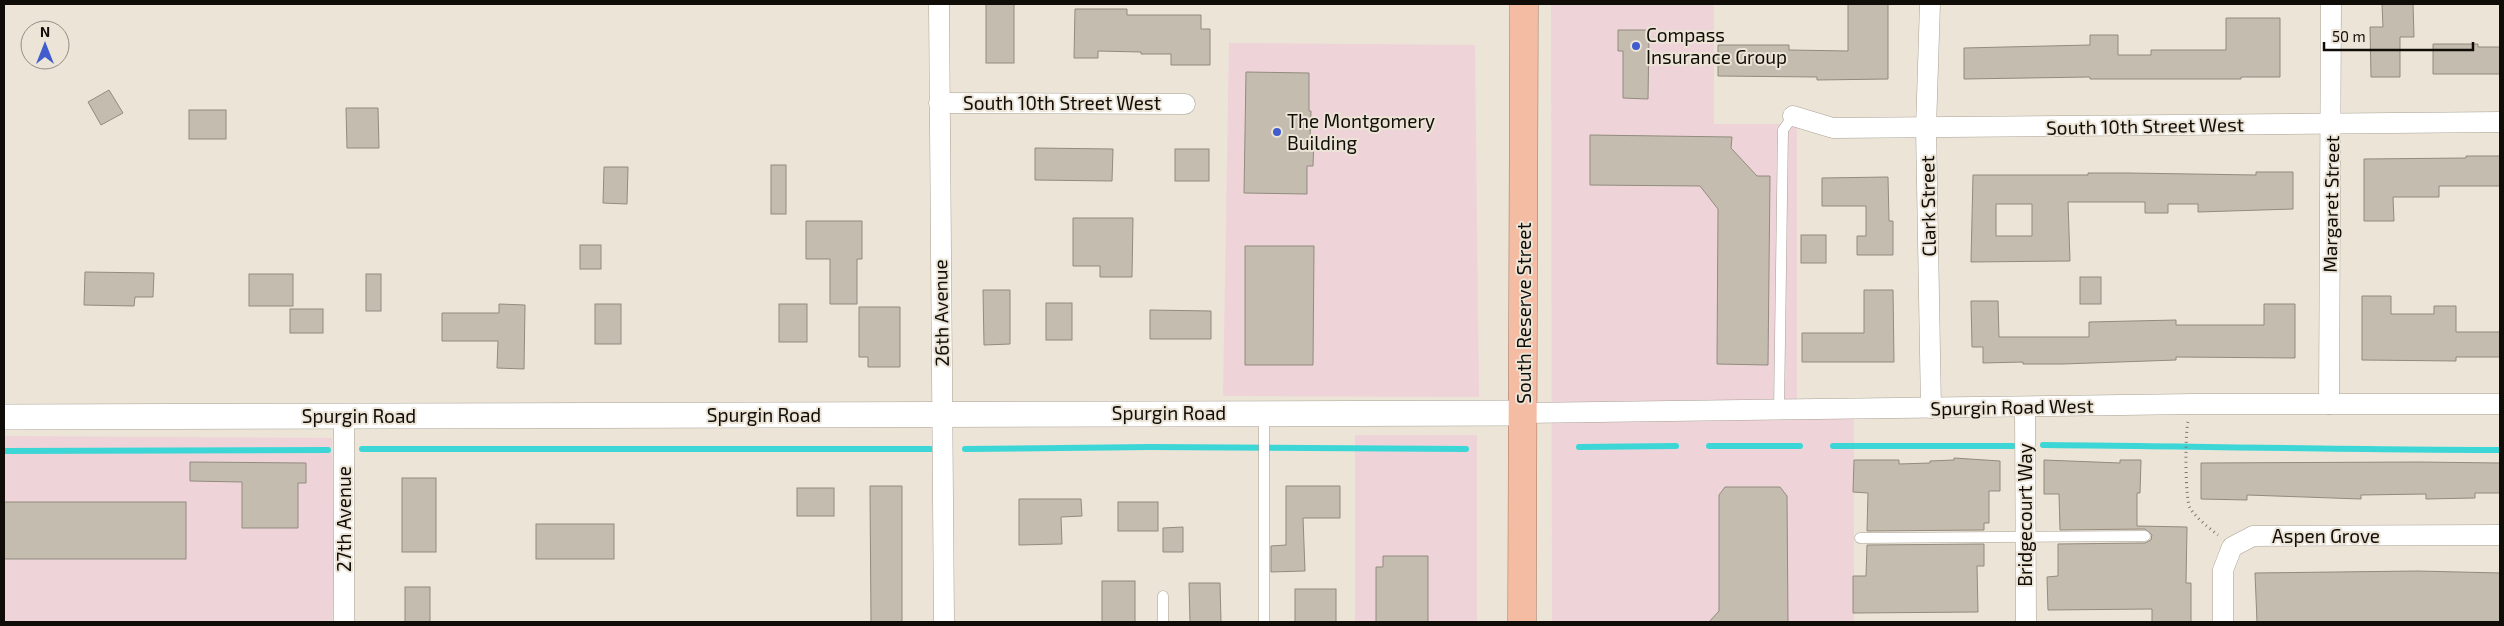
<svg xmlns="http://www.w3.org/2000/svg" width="2504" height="626" font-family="'Exo 2',sans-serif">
	<rect width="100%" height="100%" fill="#ece4d6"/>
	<g fill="#eed4d8">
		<polygon points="1551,4 1714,4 1714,124 1797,124 1797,418 1854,418 1854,622 1552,622"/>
		<polygon points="1229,43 1475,45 1479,397 1223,396"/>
		<rect x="1355" y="435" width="122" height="187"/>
		<polygon points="4,436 332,438 334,579 332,622 4,622"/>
	</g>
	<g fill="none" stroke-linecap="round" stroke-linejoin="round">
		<g stroke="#3cd6d7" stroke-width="6">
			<path d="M2043,445C2195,446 2348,450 2500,450"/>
			<polyline points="1709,446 1800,446"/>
			<polyline points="1833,446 2013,446"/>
			<polyline points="1579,447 1676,446"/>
			<polyline points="362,449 932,449"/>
			<polyline points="965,449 1150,447 1466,449"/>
			<polyline points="4,451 328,450"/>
		</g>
	</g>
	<g fill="#c4bcaf" stroke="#928b7e" fill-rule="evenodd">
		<rect x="986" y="4" width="28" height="59"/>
		<polygon points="1848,4 1888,4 1888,79 1817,80 1817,77 1718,76 1718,45 1789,45 1789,50 1848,51"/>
		<polygon points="2382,4 2413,4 2414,37 2400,37 2400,77 2371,77 2370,27 2383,27"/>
		<polygon points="1075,9 1127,9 1127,15 1201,15 1201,29 1210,29 1210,65 1171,65 1171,54 1141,54 1141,52 1098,51 1098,58 1074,58"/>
		<polygon points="2226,18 2280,18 2280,77 2241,77 2241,79 2090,79 2090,77 1964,79 1964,48 2090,45 2090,35 2118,35 2118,55 2151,55 2151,50 2226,50"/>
		<polygon points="1618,30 1649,30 1648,99 1623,98 1623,51 1618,51"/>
		<polygon points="2433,44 2478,44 2478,47 2500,47 2500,74 2433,74"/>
		<polygon points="1246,72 1309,73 1309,111 1311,111 1310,137 1314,137 1313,166 1307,166 1307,194 1244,193"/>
		<polygon points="109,90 123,113 101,125 88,102"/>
		<polygon points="346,108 378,108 379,148 347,148"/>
		<rect x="189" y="110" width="37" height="29"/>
		<polygon points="1590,135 1732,137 1731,148 1757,176 1770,176 1768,365 1717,364 1718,209 1700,186 1590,185"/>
		<polygon points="1035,148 1113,149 1112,181 1035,180"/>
		<rect x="1175" y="149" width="34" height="32"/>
		<polygon points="2466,156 2500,156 2500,186 2439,186 2439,197 2393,197 2394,221 2364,221 2364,159 2466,158"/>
		<rect x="771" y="165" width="15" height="49"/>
		<polygon points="604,167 628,167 627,204 603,203"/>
		<path d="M2256,172H2293V209L2198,212V204H2168V213H2145V202H2068L2070,261L1971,262L1973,175H2088V173H2128L2256,175ZM1996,204H2032V236H1996Z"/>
		<polygon points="1888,177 1889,221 1893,221 1893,255 1857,255 1857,236 1866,236 1866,206 1822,206 1822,178"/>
		<polygon points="1073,218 1133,218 1132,277 1100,277 1100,266 1073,266"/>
		<polygon points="806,221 862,221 862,259 857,259 857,304 830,304 830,259 806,259"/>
		<rect x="1801" y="235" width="25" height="28"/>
		<rect x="580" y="245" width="21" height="24"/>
		<polygon points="1245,246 1314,246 1313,365 1245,365"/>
		<polygon points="85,272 154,273 153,297 135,297 134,306 84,305"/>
		<rect x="249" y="274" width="44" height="32"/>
		<rect x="366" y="274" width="15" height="37"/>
		<rect x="2080" y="277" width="21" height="27"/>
		<polygon points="983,290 1010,290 1010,344 984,345"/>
		<polygon points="1864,290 1893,290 1894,362 1802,362 1802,333 1864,333"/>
		<polygon points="2362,296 2391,296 2391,314 2434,314 2434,306 2456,306 2456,332 2500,332 2500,357 2456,357 2456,361 2362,360"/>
		<polygon points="1971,301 1998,301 1999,337 2089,337 2089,322 2176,320 2176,325 2264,325 2264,304 2295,304 2295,358 2176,357 2176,360 2063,364 2023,364 2023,362 1983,363 1983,347 1972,347"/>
		<rect x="1046" y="303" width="26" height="37"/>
		<polygon points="499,304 525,305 524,369 497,368 498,341 442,341 442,313 499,313"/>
		<rect x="595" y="304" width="26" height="40"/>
		<rect x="779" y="304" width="28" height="38"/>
		<polygon points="859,307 900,307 900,367 868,367 868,357 859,357"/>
		<rect x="290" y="309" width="33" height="24"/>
		<polygon points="1150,310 1211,311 1211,339 1150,339"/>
		<polygon points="1954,458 2000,461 2000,491 1989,491 1989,523 1984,523 1984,530 1867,531 1868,493 1853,492 1854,460 1899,460 1899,464 1930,463 1930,461 1954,460"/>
		<polygon points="2044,460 2120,463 2120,460 2141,460 2140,493 2137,493 2137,526 2187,527 2186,583 2191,583 2191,622 2152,622 2152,609 2048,610 2047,577 2058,576 2058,544 2145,543 2151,540 2152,535 2145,529 2060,530 2059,494 2044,494"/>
		<polygon points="190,462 306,463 306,483 298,483 298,528 242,528 242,482 190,481"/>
		<polygon points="2417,462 2500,463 2500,493 2475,493 2475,498 2426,499 2426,494 2361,495 2361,499 2247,495 2247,500 2201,499 2201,463"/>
		<rect x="402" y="478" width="34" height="74"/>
		<polygon points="870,486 902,486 902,622 871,622"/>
		<polygon points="1286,486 1340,486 1340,518 1303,518 1305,571 1271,572 1271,546 1286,545"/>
		<polygon points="1725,487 1780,487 1787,496 1788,622 1709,622 1719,611 1719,495"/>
		<rect x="797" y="488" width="37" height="28"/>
		<polygon points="1019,499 1081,499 1082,516 1061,517 1062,544 1019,545"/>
		<rect x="4" y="502" width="182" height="57"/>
		<rect x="1118" y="502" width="40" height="29"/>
		<rect x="536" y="524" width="78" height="35"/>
		<polygon points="1183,527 1183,552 1163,552 1163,528"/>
		<polygon points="1984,544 1984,566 1977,566 1978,612 1853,613 1853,576 1866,576 1867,545"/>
		<polygon points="1383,556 1428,556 1428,622 1376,622 1376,567 1383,567"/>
		<polygon points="2418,571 2500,573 2500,622 2257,622 2255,573"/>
		<rect x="1102" y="581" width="33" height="41"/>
		<polygon points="1189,583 1220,583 1221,622 1190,622"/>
		<rect x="405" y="587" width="25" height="35"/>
		<rect x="1295" y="589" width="41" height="33"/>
	</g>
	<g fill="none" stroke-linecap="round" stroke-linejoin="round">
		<g stroke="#a9a194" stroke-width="11">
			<g id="service">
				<polyline points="1779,410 1783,130 1793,116"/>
				<polyline points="1860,538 2145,536"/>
				<polyline points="1163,596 1163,622"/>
				<polyline points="1264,622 1264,413"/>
			</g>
		</g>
		<g stroke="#a9a194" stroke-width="21">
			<g id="minor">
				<polyline points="939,4 944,622"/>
				<polyline points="1930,4 1926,128 1931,408"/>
				<polyline points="939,103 1185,104"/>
				<polyline points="1793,116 1833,128 2500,122"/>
				<polyline points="2329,404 2331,4"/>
				<polyline points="2025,408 2026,622"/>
				<polyline points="1524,413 2194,404 2500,404"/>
				<polyline points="344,622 344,417"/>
				<polyline points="2223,622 2223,570 2232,547 2253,536 2500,535"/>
			</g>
		</g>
		<g stroke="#a9a194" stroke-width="26">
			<polyline id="tertiary" points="4,417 1524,413"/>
		</g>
		<g stroke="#a2745e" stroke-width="29">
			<polyline id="trunk" points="1522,622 1524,4"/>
		</g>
		<path stroke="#7e796f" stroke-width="3" stroke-dasharray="1 4" stroke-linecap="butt" d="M2188,422C2185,433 2185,499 2190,508C2197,519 2208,527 2218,535"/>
		<use href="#service" stroke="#fff" stroke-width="10"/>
		<use href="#minor" stroke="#fff" stroke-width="20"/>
		<use href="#tertiary" stroke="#fff" stroke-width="25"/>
		<use href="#trunk" stroke="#f4bca3" stroke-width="28"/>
	</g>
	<g fill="#405ccf" stroke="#ece4d6" stroke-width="2">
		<circle cx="1636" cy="46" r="5"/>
		<circle cx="1277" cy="132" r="5"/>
	</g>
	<g text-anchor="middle" stroke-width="4" stroke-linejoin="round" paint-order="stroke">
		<g font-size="19" fill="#100d08" stroke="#ece4d6" text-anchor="start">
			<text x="1646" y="42">Compass<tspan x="1646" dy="22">Insurance Group</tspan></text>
			<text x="1287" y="128">The Montgomery<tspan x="1287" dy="22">Building</tspan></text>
		</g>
		<g font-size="19" fill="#100d08" stroke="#ece4d6">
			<text x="1062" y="110">South 10th Street West</text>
			<text transform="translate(2145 126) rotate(-1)" y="7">South 10th Street West</text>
			<text transform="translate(2331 204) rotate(-89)" y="7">Margaret Street</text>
			<text transform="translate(1928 206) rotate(-91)" y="7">Clark Street</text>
			<text transform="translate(941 313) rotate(-91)" y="7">26th Avenue</text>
			<text transform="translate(1524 313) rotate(-90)" y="7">South Reserve Street</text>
			<text transform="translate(2012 407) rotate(-1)" y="7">Spurgin Road West</text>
			<text x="1169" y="420">Spurgin Road</text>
			<text x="764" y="422">Spurgin Road</text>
			<text x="359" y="423">Spurgin Road</text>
			<text transform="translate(2025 515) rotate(-90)" y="7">Bridgecourt Way</text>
			<text transform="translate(344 519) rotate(-90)" y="7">27th Avenue</text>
			<text x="2326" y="543">Aspen Grove</text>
		</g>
	</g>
	<rect width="2504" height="626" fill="none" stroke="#100d08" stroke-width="10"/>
	<g transform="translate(45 45)"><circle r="24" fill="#ece4d6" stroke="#948e84"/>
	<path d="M0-4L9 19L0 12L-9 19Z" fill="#405ccf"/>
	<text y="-8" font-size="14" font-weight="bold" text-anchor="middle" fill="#100d08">N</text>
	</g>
	<path d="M2324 42v8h149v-8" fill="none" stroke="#100d08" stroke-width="2.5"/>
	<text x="2332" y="42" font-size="15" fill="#100d08" stroke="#ece4d6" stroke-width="4" paint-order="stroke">50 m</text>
</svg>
